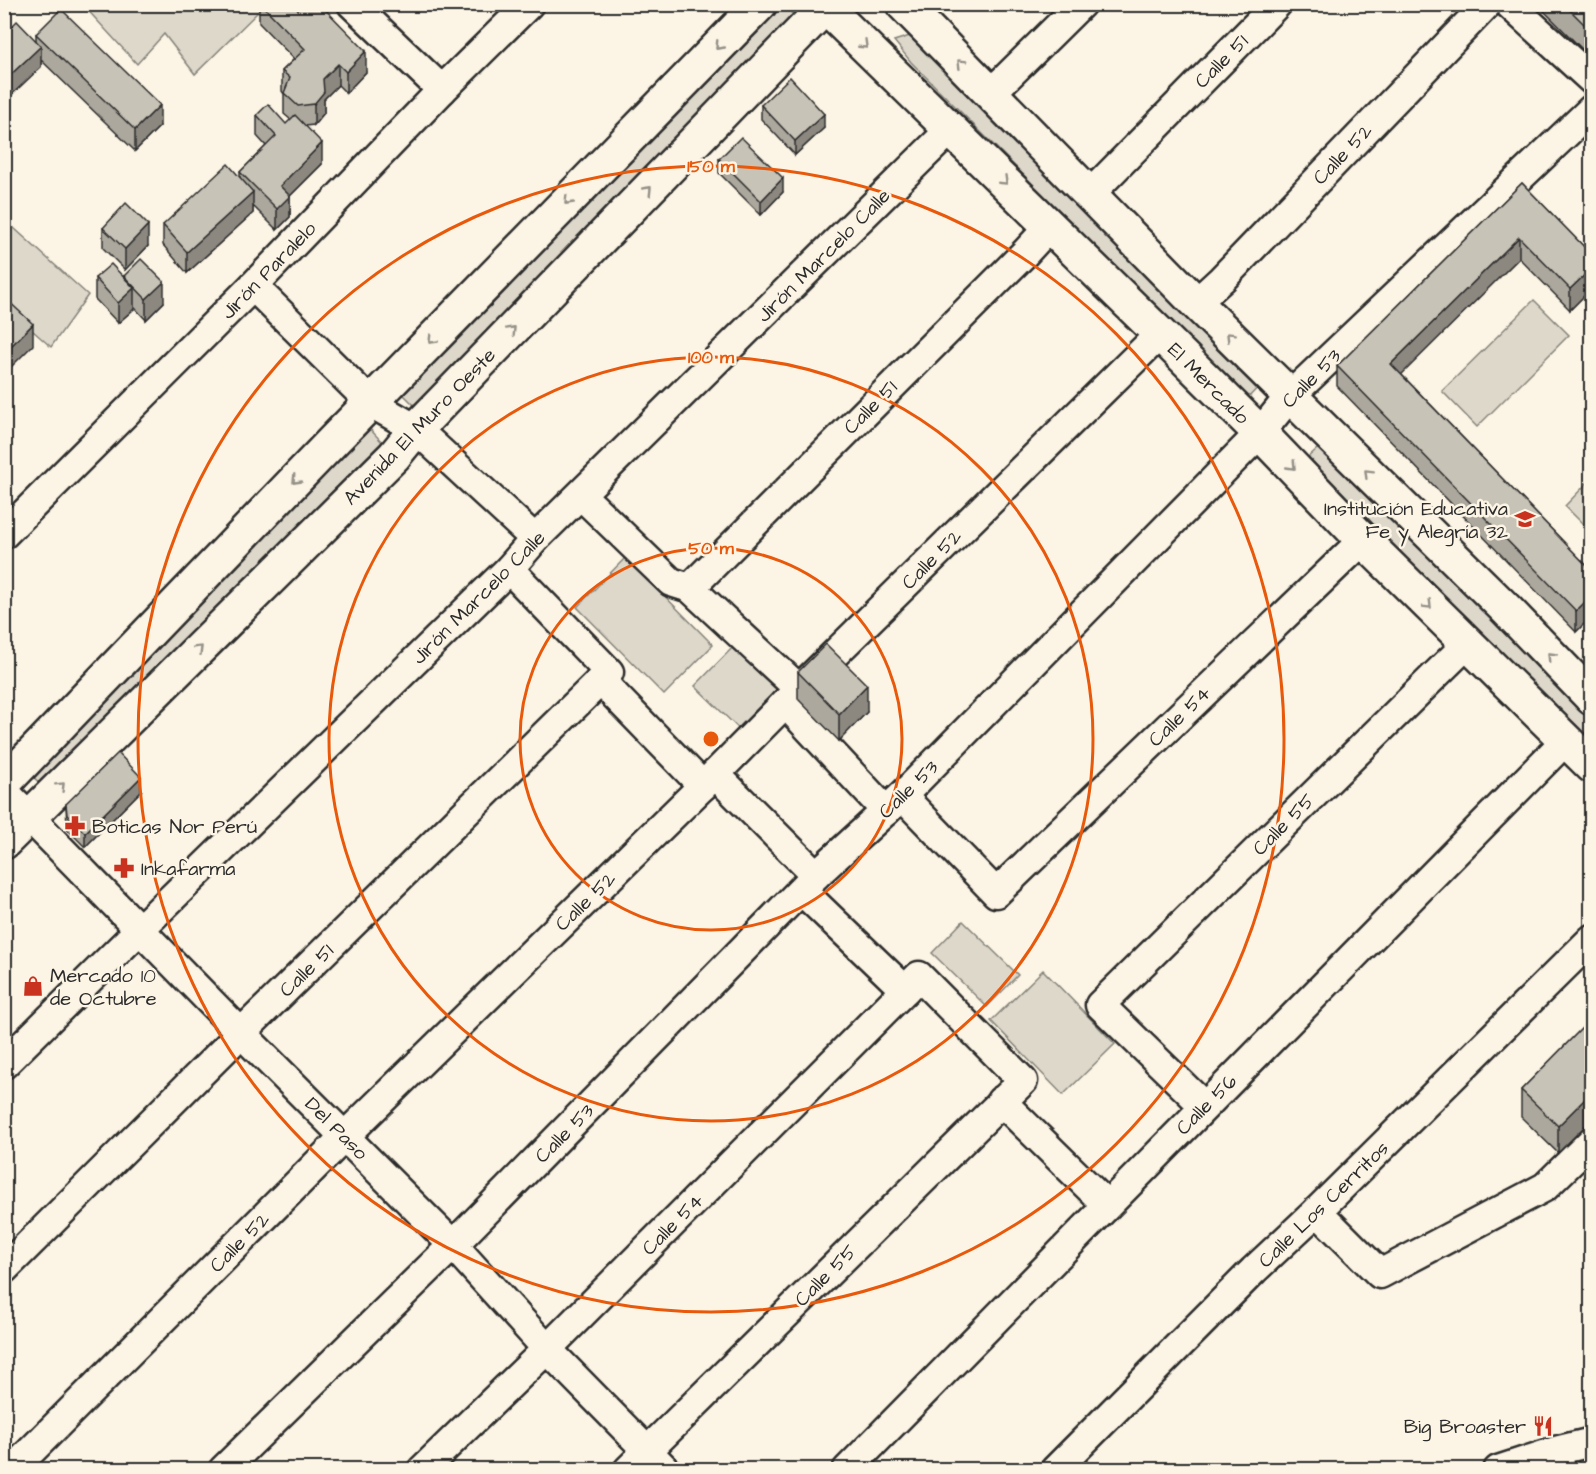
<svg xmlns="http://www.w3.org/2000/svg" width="1596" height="1474" font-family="'Architects Daughter',sans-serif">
	<rect width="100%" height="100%" fill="#fcf5e5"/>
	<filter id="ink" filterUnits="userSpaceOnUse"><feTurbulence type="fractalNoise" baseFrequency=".0167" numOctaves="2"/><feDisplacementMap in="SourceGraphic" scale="12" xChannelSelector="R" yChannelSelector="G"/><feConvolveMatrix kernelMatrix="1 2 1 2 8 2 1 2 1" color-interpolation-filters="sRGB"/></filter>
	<g filter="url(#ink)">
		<g fill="#ded8ca" stroke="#84827a" stroke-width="1.5">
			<polygon points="83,5 262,5 262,8 195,74 164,34 137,64"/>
			<polygon points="783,5 799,20 418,409 403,394"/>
			<polygon points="923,34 1263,382 1247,399 911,62 894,41 910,36"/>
			<polygon points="4,219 88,295 51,347 5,306"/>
			<polygon points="1534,300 1569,335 1477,427 1442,391"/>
			<polygon points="369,428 382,442 40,784 27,770"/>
			<polygon points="1325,442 1591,713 1591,748 1308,457"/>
			<polygon points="1591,479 1591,532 1565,506"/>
			<polygon points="626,557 713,645 664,695 577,607"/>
			<polygon points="735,645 779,688 740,730 695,686"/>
			<polygon points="963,921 1018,975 987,1007 932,953"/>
			<polygon points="1043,970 1115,1044 1063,1095 991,1021"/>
		</g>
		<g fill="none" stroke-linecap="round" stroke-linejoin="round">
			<g stroke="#2b2b2b" stroke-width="33">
				<g id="street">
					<polyline points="352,4 442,90"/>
					<polyline points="1509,4 1592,80"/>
					<polyline points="991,93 1081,4"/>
					<polyline points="1090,194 1277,4"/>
					<polyline points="253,286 371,403 416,429 535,539"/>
					<polyline points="1196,303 1222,279 1487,4"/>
					<polyline points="581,495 671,582 690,588 799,689"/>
					<polyline points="4,534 253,286 442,90 529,4"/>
					<polyline points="690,588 1025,253 1050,226"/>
					<polyline points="600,680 703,786"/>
					<polyline points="785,703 886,811"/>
					<polyline points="715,774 816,875"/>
					<polyline points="4,791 241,1033 453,1245 547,1349 666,1470"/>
					<polyline points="902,796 996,893 1363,540"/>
					<polyline points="802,891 905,990"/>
					<polyline points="4,1064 140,929 509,569 535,539 951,129"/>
					<polyline points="1001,1101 1107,1205"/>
					<polyline points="1204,1106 1100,1005 1467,644"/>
					<polyline points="1317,1211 1380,1274 1545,1187 1592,1141"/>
					<polyline points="4,1269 241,1033 609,672 509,569"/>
					<polyline points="12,1470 345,1136 715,774 799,689 1160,334"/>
					<polyline points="223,1470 453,1245 816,875 902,796 1260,433 1290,396 1592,109"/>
					<polyline points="422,1470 547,1349 919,976 1023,1081 628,1470"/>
					<polyline points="847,1470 1566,740"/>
					<polyline points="1055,1470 1254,1270 1317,1211 1592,939"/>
					<polyline points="1498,1470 1559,1450 1592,1442"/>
				</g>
			</g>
			<g stroke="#2b2b2b" stroke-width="38">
				<g id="secondary">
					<polyline points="822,4 1160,334 1260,433 1363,540 1592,766"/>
					<polyline points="903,4 1196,303 1507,610 1592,698"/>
					<polyline points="4,783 333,441 760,4"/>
					<polyline points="4,842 394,456 416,429 828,4"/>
				</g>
			</g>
			<use href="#street" stroke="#fcf5e5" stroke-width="28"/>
			<use href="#secondary" stroke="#fcf5e5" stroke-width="33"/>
		</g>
		<g fill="#aca89d" stroke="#2b2b2b" stroke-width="1.5">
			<polygon points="259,4 293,4 366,72 346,93 338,85 324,99 324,113 314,125 305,126 322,164 290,196 290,217 277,230 253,206 253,213 187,273 163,245 163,225 240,177 240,172 266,146 257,136 257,115 286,124 291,120 284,114 284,94 282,91 282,71 294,59 259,23"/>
			<polygon points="1537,4 1592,4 1592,59"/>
			<polygon points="36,34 160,126 135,151 41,60 41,67 36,41"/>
			<polygon points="761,105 824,128 795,155 761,119"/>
			<polygon points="719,159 783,192 761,215 719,173"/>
			<polygon points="1522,183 1592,255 1592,288 1570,310 1519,258 1401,374 1592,571 1592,616 1576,632 1337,386 1337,366"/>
			<polygon points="103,228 148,246 125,270 103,248"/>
			<polygon points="124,276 164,302 146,320 134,307 134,309 118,323 95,299 95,278 124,278"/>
			<polygon points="798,672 867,712 839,741 798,699"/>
			<polygon points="141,791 85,847 67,829 66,804"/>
			<polygon points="1592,1018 1558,1153 1521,1117 1521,1090"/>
		</g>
		<g fill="#8c8880" stroke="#2b2b2b" stroke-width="1.5">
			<polygon points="41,46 41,67 4,102 4,81"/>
			<polygon points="366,51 366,72 346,93 346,72"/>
			<polygon points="338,64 338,85 324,99 324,113 314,125 314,104 323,79"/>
			<polygon points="160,105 160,126 135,151 135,130"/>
			<polygon points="824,114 824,128 795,155 795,141"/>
			<polygon points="322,143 322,164 290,196 290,217 277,230 277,209 280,186"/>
			<polygon points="783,178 783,192 761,215 761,201"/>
			<polygon points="253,192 253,213 187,273 187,252"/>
			<polygon points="148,225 148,246 125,270 125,249"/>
			<polygon points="1519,237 1519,258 1391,385 1391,364"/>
			<polygon points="1592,268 1592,288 1570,310 1570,289"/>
			<polygon points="164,282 164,302 146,320 146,299"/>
			<polygon points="134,288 134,309 118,323 118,303"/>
			<polygon points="33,324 33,345 4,374 4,353"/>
			<polygon points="1592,595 1592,616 1576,632 1576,611"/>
			<polygon points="867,685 867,712 839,741 839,714"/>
			<polygon points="141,777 141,791 85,847 85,833"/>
			<polygon points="1592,1092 1592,1119 1558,1153 1558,1126"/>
		</g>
		<g fill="#c8c3b7" stroke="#2b2b2b" stroke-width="1.5">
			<polygon points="261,4 293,4 298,10 303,4 320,4 366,51 346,72 338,64 323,79 324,92 314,104 298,106 284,93 290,78 282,71 305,49"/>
			<polygon points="1564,4 1592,4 1592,32"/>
			<polygon points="61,9 160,105 135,130 36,34"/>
			<polygon points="17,21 41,46 4,81 4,34"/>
			<polygon points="790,77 824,114 795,141 761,105"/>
			<polygon points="268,104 286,124 295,115 322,143 280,186 290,196 277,209 240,172 276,136 257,115"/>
			<polygon points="741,137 783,178 761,201 719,159"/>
			<polygon points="228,164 253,192 187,252 163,225"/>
			<polygon points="1522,183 1592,255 1592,268 1570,289 1519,237 1391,364 1592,571 1592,595 1576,611 1337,366"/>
			<polygon points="126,203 148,225 125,249 103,228"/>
			<polygon points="141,259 164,282 146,299 124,276"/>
			<polygon points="111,264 134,288 118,303 95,278"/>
			<polygon points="4,297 33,324 4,353"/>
			<polygon points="826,644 867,685 839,714 798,672"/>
			<polygon points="118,753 141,777 85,833 67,815 66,804"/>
			<polygon points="1592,1018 1592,1092 1558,1126 1521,1090"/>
		</g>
		<defs><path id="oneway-chevron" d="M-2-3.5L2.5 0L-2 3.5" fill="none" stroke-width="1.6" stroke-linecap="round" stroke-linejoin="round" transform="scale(1.5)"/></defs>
		<g stroke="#949088">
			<use href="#oneway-chevron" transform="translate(864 45) rotate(44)"/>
			<use href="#oneway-chevron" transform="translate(719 46) rotate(134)"/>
			<use href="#oneway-chevron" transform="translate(961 63) rotate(-135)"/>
			<use href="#oneway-chevron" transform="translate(1004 181) rotate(44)"/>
			<use href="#oneway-chevron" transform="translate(648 190) rotate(-46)"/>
			<use href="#oneway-chevron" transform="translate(568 201) rotate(134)"/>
			<use href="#oneway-chevron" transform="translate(512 330) rotate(-46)"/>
			<use href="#oneway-chevron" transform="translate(1230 336) rotate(-135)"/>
			<use href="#oneway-chevron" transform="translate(432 340) rotate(134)"/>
			<use href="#oneway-chevron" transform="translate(1292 466) rotate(46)"/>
			<use href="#oneway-chevron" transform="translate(1368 473) rotate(-135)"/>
			<use href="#oneway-chevron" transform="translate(296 480) rotate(134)"/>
			<use href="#oneway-chevron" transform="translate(1428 605) rotate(45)"/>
			<use href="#oneway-chevron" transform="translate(199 649) rotate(-45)"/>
			<use href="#oneway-chevron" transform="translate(1551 656) rotate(-134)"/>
			<use href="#oneway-chevron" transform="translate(61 786) rotate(-45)"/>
		</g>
	</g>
	<g fill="none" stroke="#e8590c" stroke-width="3">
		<circle cx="711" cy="739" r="191"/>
		<circle cx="711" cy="739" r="382"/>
		<circle cx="711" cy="739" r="573"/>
	</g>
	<defs>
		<g id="school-bare" transform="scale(1.62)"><path d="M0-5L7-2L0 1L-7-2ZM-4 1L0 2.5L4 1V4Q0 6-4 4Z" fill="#c8321e" stroke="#fcf5e5" stroke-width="2.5" paint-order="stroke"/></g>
		<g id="pharmacy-bare" transform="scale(1.62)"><path d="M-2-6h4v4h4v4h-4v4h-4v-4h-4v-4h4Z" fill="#c8321e" stroke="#fcf5e5" stroke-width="2.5" paint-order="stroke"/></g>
		<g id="shop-bare" transform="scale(1.62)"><path d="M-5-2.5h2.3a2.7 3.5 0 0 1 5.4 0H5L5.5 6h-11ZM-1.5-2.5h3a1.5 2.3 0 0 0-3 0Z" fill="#c8321e" stroke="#fcf5e5" stroke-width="2.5" paint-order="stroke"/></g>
		<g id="restaurant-bare" transform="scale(1.62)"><path d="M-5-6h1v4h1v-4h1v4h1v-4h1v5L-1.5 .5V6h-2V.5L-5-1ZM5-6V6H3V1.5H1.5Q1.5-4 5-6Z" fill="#c8321e" stroke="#fcf5e5" stroke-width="2.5" paint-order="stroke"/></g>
	</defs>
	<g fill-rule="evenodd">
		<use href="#school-bare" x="1525" y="519"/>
		<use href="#pharmacy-bare" x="75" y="826"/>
		<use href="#pharmacy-bare" x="124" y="868"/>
		<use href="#shop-bare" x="33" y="986"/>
		<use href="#restaurant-bare" x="1543" y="1426"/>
	</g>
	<g text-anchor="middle" stroke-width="5" stroke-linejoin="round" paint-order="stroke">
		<g font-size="20" fill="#2b2b2b" stroke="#fcf5e5">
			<text transform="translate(1221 61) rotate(-45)" y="7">Calle 51</text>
			<text transform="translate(1342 154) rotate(-46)" y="7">Calle 52</text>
			<text transform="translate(823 255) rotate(-45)" y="7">Jirón Marcelo Calle</text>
			<text transform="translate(268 270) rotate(-46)" y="7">Jirón Paralelo</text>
			<text transform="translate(1311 378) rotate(-45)" y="7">Calle 53</text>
			<text transform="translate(1209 383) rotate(45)" y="7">El Mercado</text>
			<text transform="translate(870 407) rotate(-45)" y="7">Calle 51</text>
			<text transform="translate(419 426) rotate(-46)" y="7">Avenida El Muro Oeste</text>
			<text transform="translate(931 559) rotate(-45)" y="7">Calle 52</text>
			<text transform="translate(478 597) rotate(-45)" y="7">Jirón Marcelo Calle</text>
			<text transform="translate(1179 716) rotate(-44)" y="7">Calle 54</text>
			<text transform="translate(908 789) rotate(-44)" y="7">Calle 53</text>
			<text transform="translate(1283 824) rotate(-45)" y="7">Calle 55</text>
			<text transform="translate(585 901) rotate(-44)" y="7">Calle 52</text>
			<text transform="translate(306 970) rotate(-44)" y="7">Calle 51</text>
			<text transform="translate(1206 1104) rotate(-45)" y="7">Calle 56</text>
			<text transform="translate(337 1128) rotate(45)" y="7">Del Paso</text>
			<text transform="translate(564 1133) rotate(-45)" y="7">Calle 53</text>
			<text transform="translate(1323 1204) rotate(-44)" y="7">Calle Los Cerritos</text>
			<text transform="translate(672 1224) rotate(-45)" y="7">Calle 54</text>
			<text transform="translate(239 1242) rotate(-45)" y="7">Calle 52</text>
			<text transform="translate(825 1275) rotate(-45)" y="7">Calle 55</text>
		</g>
		<g font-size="20" fill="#2b2b2b" stroke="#fcf5e5" text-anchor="start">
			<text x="1508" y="515" text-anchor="end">Institución Educativa<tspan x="1508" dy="23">Fe y Alegría 32</tspan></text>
			<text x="92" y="833">Boticas Nor Perú</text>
			<text x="141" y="875">Inkafarma</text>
			<text x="50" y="982">Mercado 10<tspan x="50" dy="23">de Octubre</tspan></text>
			<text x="1526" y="1433" text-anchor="end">Big Broaster</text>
		</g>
	</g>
	<circle cx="711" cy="739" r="9" fill="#e8590c" stroke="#fcf5e5" stroke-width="3"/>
	<g font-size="18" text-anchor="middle" font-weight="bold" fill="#e8590c" stroke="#fcf5e5" stroke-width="5" stroke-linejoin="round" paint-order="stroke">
		<text x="711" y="172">150 m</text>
		<text x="711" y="363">100 m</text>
		<text x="711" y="554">50 m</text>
	</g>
	<rect width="1596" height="1474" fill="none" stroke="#fcf5e5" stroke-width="24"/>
	<rect x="12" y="12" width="1572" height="1450" fill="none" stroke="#2b2b2b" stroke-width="2" filter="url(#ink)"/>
</svg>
